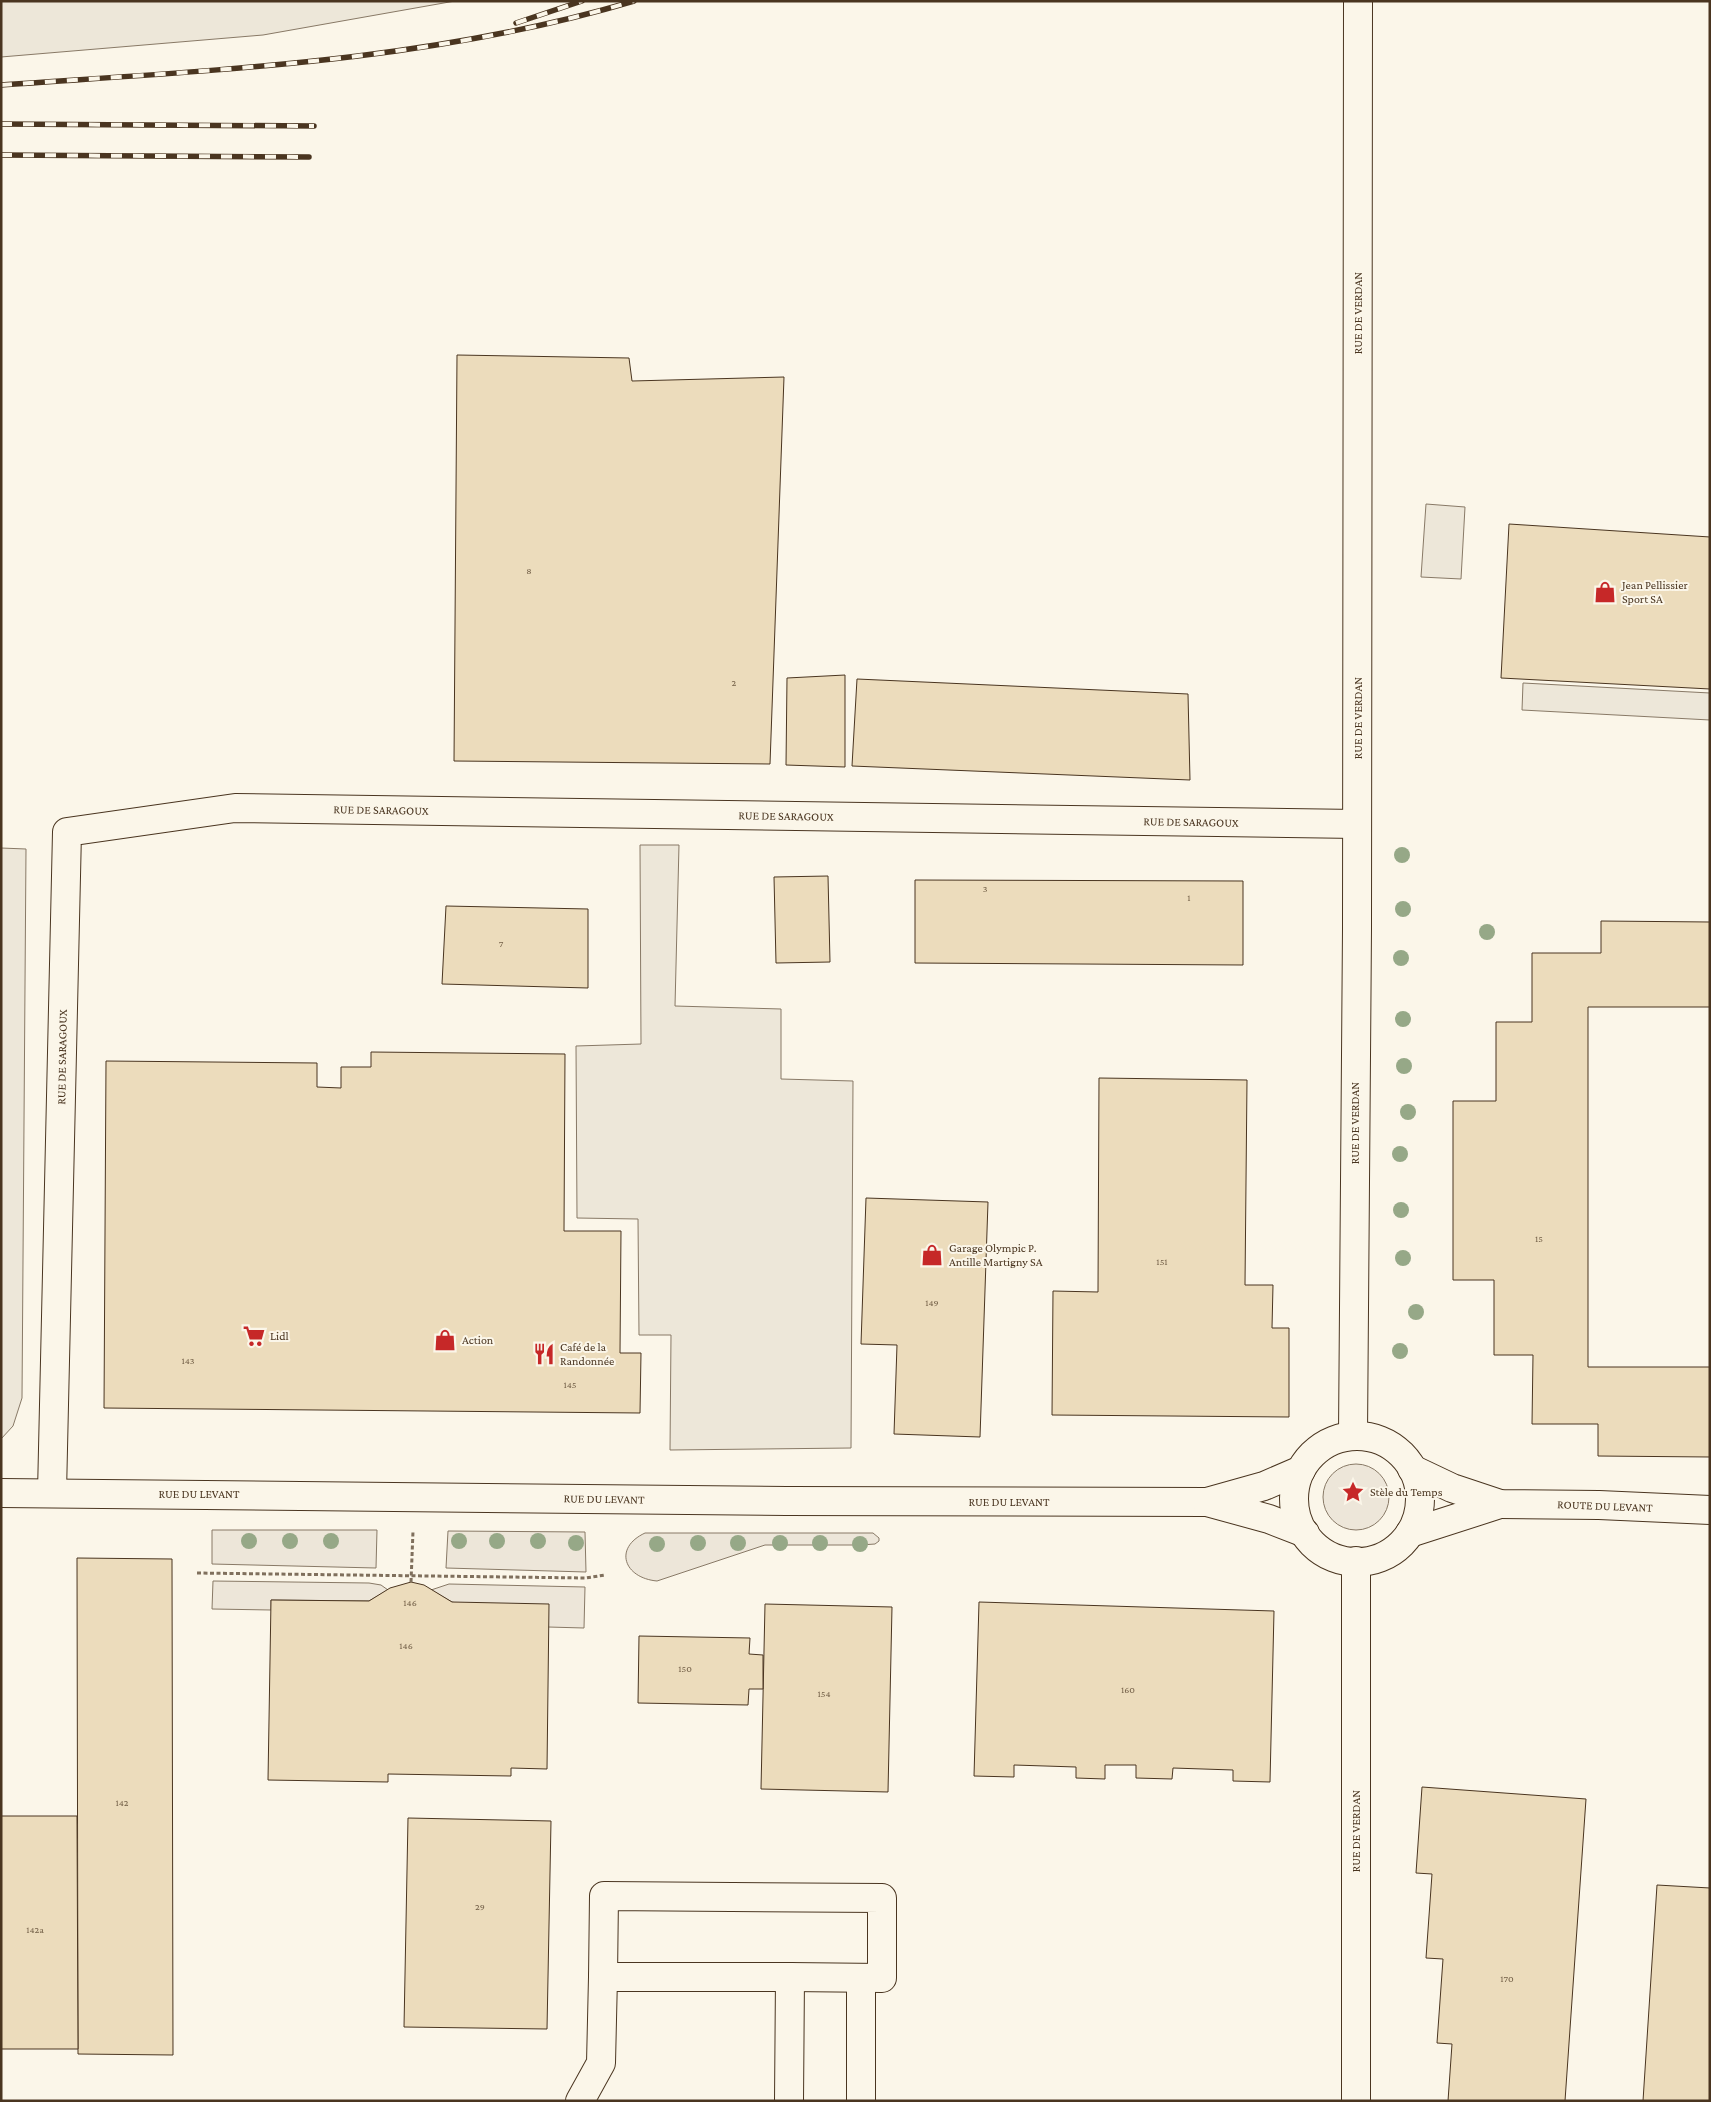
<svg xmlns="http://www.w3.org/2000/svg" width="1711" height="2102" font-family="'Crimson Pro',serif">
	<rect width="100%" height="100%" fill="#fbf6e9"/>
	<g fill="#ede6d9" stroke="#887966">
		<circle cx="1356" cy="1497" r="33"/>
		<polygon points="212,1530 377,1530 376,1568 212,1564"/>
		<polygon points="448,1531 585,1532 586,1572 446,1568"/>
		<path d="M645,1533H873L879,1538V1541L875,1544L861,1545H765L657,1581C624,1578 613,1548 645,1533Z"/>
		<polygon points="213,1581 369,1583 381,1585 388,1590 369,1601 271,1600 271,1610 212,1609"/>
		<polygon points="449,1584 585,1587 584,1628 548,1627 452,1602 431,1590"/>
	</g>
	<g fill="#ede7d9" stroke="#887966">
		<polygon points="1,1 455,1 263,35 1,57"/>
		<polygon points="1426,504 1465,507 1461,579 1421,577"/>
		<polygon points="1523,683 1710,693 1710,720 1522,710"/>
		<polygon points="640,845 679,845 675,1006 781,1009 781,1079 853,1081 851,1448 670,1450 671,1335 639,1335 638,1219 577,1218 576,1046 641,1044"/>
		<polygon points="1,848 26,849 22,1398 13,1426 1,1439"/>
	</g>
	<g fill="#ecdcbc" stroke="#4a3520">
		<polygon points="457,355 629,358 632,381 784,377 770,764 454,761"/>
		<polygon points="1509,524 1710,537 1710,689 1501,678"/>
		<polygon points="845,675 845,767 786,765 787,678"/>
		<polygon points="857,679 1188,694 1190,780 852,766"/>
		<polygon points="828,876 830,962 776,963 774,877"/>
		<polygon points="915,880 1243,881 1243,965 915,963"/>
		<polygon points="446,906 588,909 588,988 442,984"/>
		<polygon points="1601,921 1710,922 1710,1007 1588,1007 1588,1367 1710,1367 1710,1457 1598,1456 1598,1424 1532,1424 1533,1355 1494,1355 1494,1280 1453,1280 1453,1101 1496,1101 1496,1022 1532,1022 1532,953 1601,953"/>
		<polygon points="371,1052 565,1054 564,1231 621,1231 620,1353 641,1353 640,1413 104,1408 106,1061 317,1063 317,1087 341,1088 341,1067 371,1067"/>
		<polygon points="1099,1078 1247,1080 1245,1285 1273,1285 1272,1328 1289,1328 1289,1417 1052,1415 1053,1291 1098,1292"/>
		<polygon points="866,1198 988,1202 980,1437 894,1434 897,1345 861,1344"/>
		<polygon points="77,1558 172,1559 173,2055 78,2054"/>
		<polygon points="411,1582 424,1585 452,1602 549,1604 547,1769 511,1768 511,1776 388,1774 388,1782 268,1780 271,1600 369,1601 390,1588"/>
		<polygon points="979,1602 1274,1611 1270,1782 1233,1781 1233,1770 1173,1768 1172,1779 1136,1778 1136,1765 1105,1765 1105,1779 1076,1778 1076,1767 1014,1765 1014,1777 974,1776"/>
		<polygon points="765,1604 892,1607 888,1792 761,1789"/>
		<polygon points="639,1636 750,1638 749,1654 763,1655 763,1689 749,1689 748,1705 638,1703"/>
		<polygon points="1422,1787 1586,1799 1565,2101 1448,2101 1452,2044 1437,2043 1443,1959 1426,1958 1432,1874 1416,1873"/>
		<polygon points="1,1816 77,1816 78,2049 1,2049"/>
		<polygon points="408,1818 551,1821 547,2029 404,2027"/>
		<polygon points="1657,1885 1710,1888 1710,2101 1643,2101"/>
	</g>
	<g fill="none" stroke-linecap="round" stroke-linejoin="round">
		<g stroke="#4a3520" stroke-width="30">
			<g id="minor">
				<polyline points="1353,1435 1357,929 1358,1"/>
				<circle cx="1357" cy="1499" r="63"/>
				<polyline points="1412,1469 1452,1488 1500,1504 1599,1505 1710,1510"/>
				<polyline points="1,1493 787,1501 1207,1502 1264,1486 1301,1470"/>
				<polyline points="52,1493 67,832 235,808 1357,824"/>
				<polyline points="1207,1502 1269,1519 1305,1533"/>
				<polyline points="1410,1533 1500,1504"/>
				<polyline points="1356,1561 1356,2101"/>
				<polyline points="603,1977 604,1896 882,1898 882,1978 790,1977"/>
				<polyline points="861,1978 861,2101"/>
				<polyline points="580,2101 601,2063 603,1977 790,1977 789,2101"/>
			</g>
		</g>
		<g stroke="#7f6f5c" stroke-width="3" stroke-dasharray="4 2.5" stroke-linecap="butt">
			<polyline points="197,1573 586,1578 605,1575"/>
			<polyline points="411,1582 413,1531"/>
		</g>
		<use href="#minor" stroke="#fbf6e9" stroke-width="28"/>
		<g stroke="#4a3520" stroke-width="5.5">
			<g id="rail">
				<polyline points="516,23 582,1"/>
				<path d="M1,85C214,70 429,62 634,1"/>
				<polyline points="1,124 314,126"/>
				<polyline points="1,155 309,157"/>
			</g>
		</g>
		<use href="#rail" stroke="#fbf6e9" stroke-width="4" stroke-dasharray="11" stroke-linecap="butt"/>
	</g>
	<g fill="#96a887">
		<circle cx="1402" cy="855" r="8"/>
		<circle cx="1403" cy="909" r="8"/>
		<circle cx="1487" cy="932" r="8"/>
		<circle cx="1401" cy="958" r="8"/>
		<circle cx="1403" cy="1019" r="8"/>
		<circle cx="1404" cy="1066" r="8"/>
		<circle cx="1408" cy="1112" r="8"/>
		<circle cx="1400" cy="1154" r="8"/>
		<circle cx="1401" cy="1210" r="8"/>
		<circle cx="1403" cy="1258" r="8"/>
		<circle cx="1416" cy="1312" r="8"/>
		<circle cx="1400" cy="1351" r="8"/>
		<circle cx="249" cy="1541" r="8"/>
		<circle cx="290" cy="1541" r="8"/>
		<circle cx="331" cy="1541" r="8"/>
		<circle cx="459" cy="1541" r="8"/>
		<circle cx="497" cy="1541" r="8"/>
		<circle cx="538" cy="1541" r="8"/>
		<circle cx="576" cy="1543" r="8"/>
		<circle cx="698" cy="1543" r="8"/>
		<circle cx="738" cy="1543" r="8"/>
		<circle cx="780" cy="1543" r="8"/>
		<circle cx="820" cy="1543" r="8"/>
		<circle cx="657" cy="1544" r="8"/>
		<circle cx="860" cy="1544" r="8"/>
	</g>
	<defs>
		<g id="shop-bare" transform="scale(1.725)"><path d="M-5-2.5h2.3a2.7 3.5 0 0 1 5.4 0H5L5.5 6h-11ZM-1.5-2.5h3a1.5 2.3 0 0 0-3 0Z" fill="#c62828" stroke="#fbf6e9" stroke-width="2.5" paint-order="stroke"/></g>
		<g id="supermarket-bare" transform="scale(1.725)"><path d="M-6-5.5h2.5l.6 2H6L4.5 2H-2.5L-4.4-4H-6ZM-1.5 3.2a1.3 1.3 0 1 0 .1 0ZM3 3.2a1.3 1.3 0 1 0 .1 0Z" fill="#c62828" stroke="#fbf6e9" stroke-width="2.5" paint-order="stroke"/></g>
		<g id="restaurant-bare" transform="scale(1.725)"><path d="M-5-6h1v4h1v-4h1v4h1v-4h1v5L-1.5 .5V6h-2V.5L-5-1ZM5-6V6H3V1.5H1.5Q1.5-4 5-6Z" fill="#c62828" stroke="#fbf6e9" stroke-width="2.5" paint-order="stroke"/></g>
		<g id="sight-bare" transform="scale(1.725)"><path d="M0-6L1.8-2.2L6-1.7L2.9 1.2L3.7 5.4L0 3.3L-3.7 5.4L-2.9 1.2L-6-1.7L-1.8-2.2Z" fill="#c62828" stroke="#fbf6e9" stroke-width="2.5" paint-order="stroke"/></g>
	</defs>
	<g fill-rule="evenodd">
		<use href="#shop-bare" x="1605" y="592"/>
		<use href="#shop-bare" x="932" y="1255"/>
		<use href="#supermarket-bare" x="254" y="1336"/>
		<use href="#shop-bare" x="445" y="1340"/>
		<use href="#restaurant-bare" x="544" y="1354"/>
		<use href="#sight-bare" x="1353" y="1492"/>
	</g>
	<g text-anchor="middle" stroke-width="4" stroke-linejoin="round" paint-order="stroke">
		<g font-size="10" fill="#725f47">
			<text x="529" y="574">8</text>
			<text x="734" y="686">2</text>
			<text x="985" y="892">3</text>
			<text x="1189" y="901">1</text>
			<text x="501" y="947">7</text>
			<text x="1539" y="1242">15</text>
			<text x="1162" y="1265">151</text>
			<text x="932" y="1306">149</text>
			<text x="188" y="1364">143</text>
			<text x="570" y="1388">145</text>
			<text x="410" y="1606">146</text>
			<text x="406" y="1649">146</text>
			<text x="685" y="1672">150</text>
			<text x="1128" y="1693">160</text>
			<text x="824" y="1697">154</text>
			<text x="122" y="1806">142</text>
			<text x="480" y="1910">29</text>
			<text x="35" y="1933">142a</text>
			<text x="1507" y="1982">170</text>
		</g>
		<g font-size="12" fill="#4a3520" stroke="#fbf6e9">
			<text transform="translate(1358 313) rotate(-90)" y="4">RUE DE VERDAN</text>
			<text transform="translate(1358 718) rotate(-90)" y="4">RUE DE VERDAN</text>
			<text transform="translate(381 810) rotate(1)" y="4">RUE DE SARAGOUX</text>
			<text transform="translate(786 816) rotate(1)" y="4">RUE DE SARAGOUX</text>
			<text transform="translate(1191 822) rotate(1)" y="4">RUE DE SARAGOUX</text>
			<text transform="translate(62 1057) rotate(-89)" y="4">RUE DE SARAGOUX</text>
			<text transform="translate(1355 1123) rotate(-90)" y="4">RUE DE VERDAN</text>
			<text x="199" y="1498">RUE DU LEVANT</text>
			<text transform="translate(604 1499) rotate(1)" y="4">RUE DU LEVANT</text>
			<text x="1009" y="1506">RUE DU LEVANT</text>
			<text transform="translate(1605 1506) rotate(2)" y="4">ROUTE DU LEVANT</text>
			<text transform="translate(1356 1831) rotate(-90)" y="4">RUE DE VERDAN</text>
		</g>
		<g font-size="12" fill="#4a3520" stroke="#fbf6e9" text-anchor="start">
			<text x="1622" y="589">Jean Pellissier<tspan x="1622" dy="14">Sport SA</tspan></text>
			<text x="949" y="1252">Garage Olympic P.<tspan x="949" dy="14">Antille Martigny SA</tspan></text>
			<text x="270" y="1340">Lidl</text>
			<text x="462" y="1344">Action</text>
			<text x="560" y="1351">Café de la<tspan x="560" dy="14">Randonnée</tspan></text>
			<text x="1370" y="1496">Stèle du Temps</text>
		</g>
	</g>
	<rect width="1711" height="2102" fill="none" stroke="#4a3520" stroke-width="5"/>
</svg>
